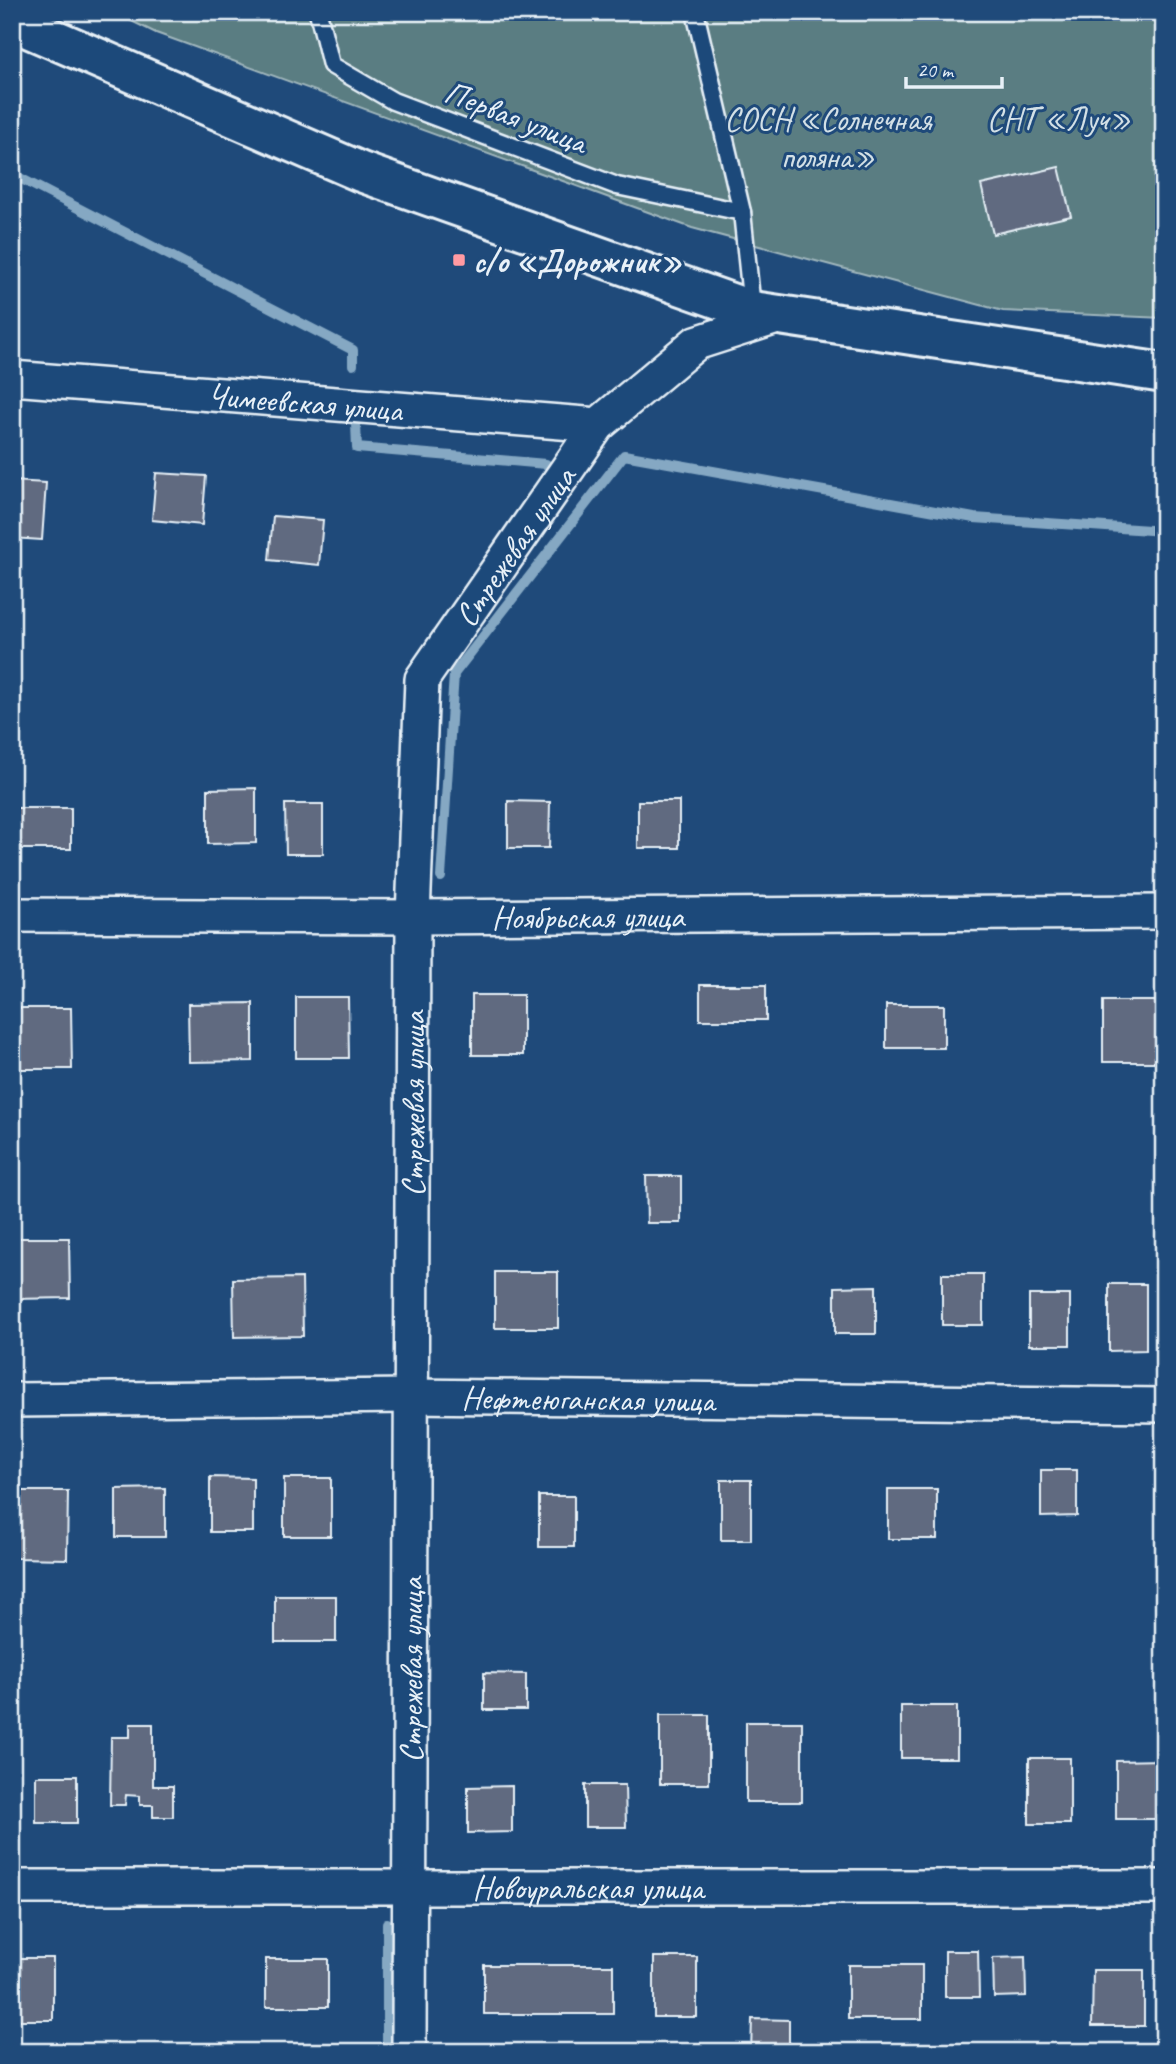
<svg xmlns="http://www.w3.org/2000/svg" width="1176" height="2064" font-family="Caveat,sans-serif">
	<rect width="100%" height="100%" fill="#1f4a7a"/>
	<filter id="ink" filterUnits="userSpaceOnUse"><feTurbulence type="fractalNoise" baseFrequency=".0143" numOctaves="2"/><feDisplacementMap in="SourceGraphic" scale="14" xChannelSelector="R" yChannelSelector="G"/><feConvolveMatrix kernelMatrix="1 2 1 2 8 2 1 2 1" color-interpolation-filters="sRGB"/></filter>
	<g filter="url(#ink)">
		<polygon fill="#5a7d82" stroke="#a1b7bd" stroke-width="2" points="113,12 1164,12 1164,318 1003,311 692,228 156,33"/>
		<g fill="none" stroke-linecap="round" stroke-linejoin="round">
			<g stroke="#85a8c3" stroke-width="10">
				<polyline points="12,174 353,350 353,365"/>
				<polyline points="356,424 357,448 546,464"/>
				<polyline points="441,877 454,674 624,455 974,518 1164,531"/>
				<polyline points="387,1923 387,2052"/>
			</g>
		</g>
		<g fill="#606b80" stroke="#e8f1f8" stroke-width="2">
			<polygon points="1059,167 1071,216 993,234 981,185"/>
			<polygon points="156,473 206,476 202,525 152,520"/>
			<polygon points="12,481 46,483 42,540 12,538"/>
			<polygon points="273,516 323,520 319,565 269,560"/>
			<polygon points="256,788 256,843 208,844 208,789"/>
			<polygon points="508,801 550,802 549,848 508,848"/>
			<rect x="638" y="801" width="41" height="47"/>
			<polygon points="285,804 323,804 323,854 286,854"/>
			<rect x="12" y="808" width="59" height="41"/>
			<rect x="700" y="985" width="66" height="35"/>
			<rect x="472" y="995" width="51" height="60"/>
			<polygon points="296,997 348,997 349,1058 296,1058"/>
			<rect x="1103" y="1001" width="57" height="61"/>
			<polygon points="253,1003 253,1061 189,1062 188,1004"/>
			<rect x="886" y="1005" width="58" height="43"/>
			<polygon points="12,1008 71,1008 72,1069 13,1069"/>
			<polygon points="646,1176 681,1176 681,1223 647,1223"/>
			<polygon points="12,1238 69,1238 70,1298 12,1299"/>
			<rect x="495" y="1272" width="63" height="56"/>
			<rect x="942" y="1274" width="41" height="51"/>
			<polygon points="302,1278 303,1336 234,1337 233,1279"/>
			<polygon points="1109,1284 1146,1284 1146,1350 1109,1351"/>
			<polygon points="876,1286 876,1334 835,1334 835,1287"/>
			<rect x="1029" y="1295" width="41" height="50"/>
			<polygon points="1041,1470 1077,1470 1077,1516 1041,1517"/>
			<polygon points="210,1477 253,1478 253,1532 210,1532"/>
			<rect x="284" y="1478" width="47" height="58"/>
			<rect x="721" y="1480" width="30" height="60"/>
			<polygon points="165,1488 165,1537 116,1537 116,1489"/>
			<rect x="888" y="1489" width="49" height="50"/>
			<polygon points="15,1491 68,1491 67,1559 14,1558"/>
			<rect x="539" y="1496" width="35" height="51"/>
			<rect x="275" y="1596" width="61" height="46"/>
			<polygon points="484,1673 526,1674 526,1710 484,1710"/>
			<rect x="901" y="1706" width="56" height="52"/>
			<rect x="660" y="1715" width="49" height="69"/>
			<rect x="746" y="1722" width="56" height="80"/>
			<polygon points="130,1724 153,1724 153,1786 173,1786 173,1817 153,1817 153,1805 140,1805 140,1796 126,1795 125,1805 110,1805 111,1737 130,1737"/>
			<rect x="1029" y="1758" width="41" height="66"/>
			<polygon points="1162,1760 1162,1819 1116,1819 1116,1761"/>
			<rect x="36" y="1776" width="41" height="47"/>
			<polygon points="585,1785 625,1785 626,1827 585,1827"/>
			<polygon points="512,1786 512,1832 468,1833 468,1787"/>
			<polygon points="945,1951 978,1951 979,1997 945,1997"/>
			<rect x="654" y="1957" width="43" height="60"/>
			<polygon points="1025,1957 1026,1996 994,1997 993,1958"/>
			<rect x="12" y="1958" width="41" height="62"/>
			<rect x="266" y="1959" width="62" height="48"/>
			<rect x="484" y="1965" width="129" height="49"/>
			<rect x="848" y="1965" width="74" height="54"/>
			<polygon points="1093,1970 1144,1970 1144,2026 1092,2026"/>
			<polygon points="752,2019 789,2020 789,2052 751,2052"/>
		</g>
		<g fill="none" stroke-linecap="round" stroke-linejoin="round">
			<g stroke="#e8f1f8" stroke-width="21">
				<g id="lane">
					<polyline points="318,12 331,65 393,101 617,186 742,212"/>
					<polyline points="695,12 742,212 752,308"/>
				</g>
			</g>
			<g stroke="#e8f1f8" stroke-width="38">
				<g id="street">
					<path id="s1" d="M12,378L598,425"/>
					<path id="s2" d="M12,915L413,917L1164,912"/>
					<path id="s3" d="M12,1400L409,1396L1164,1405"/>
					<path id="s4" d="M12,1887H1164"/>
					<path id="s5" d="M409,2052L413,917L422,679L598,425L696,343L777,317"/>
				</g>
			</g>
			<g stroke="#e8f1f8" stroke-width="44">
				<polyline id="secondary" points="12,21 361,172 753,311 1164,373"/>
			</g>
			<use href="#lane" stroke="#1f4a7a" stroke-width="16"/>
			<use href="#street" stroke="#1f4a7a" stroke-width="33"/>
			<use href="#secondary" stroke="#1f4a7a" stroke-width="38"/>
		</g>
	</g>
	<rect fill="#ff9aa2" stroke="#1f4a7a" stroke-width="2.5" x="452" y="253" width="14" height="14" rx="3.5"/>
	<g text-anchor="middle" stroke-width="6" stroke-linejoin="round" paint-order="stroke">
		<g font-size="33" fill="#e8f1f8" stroke="#1f4a7a">
			<text transform="translate(516 116) rotate(21)" y="12">Первая улица</text>
			<text dy="12" stroke="none"><textPath href="#s1" startOffset="294">Чимеевская улица</textPath></text>
			<text dy="12" stroke="none"><textPath href="#s5" startOffset="1535">Стрежевая улица</textPath></text>
			<text dy="12" stroke="none"><textPath href="#s2" startOffset="576">Ноябрьская улица</textPath></text>
			<text dy="12" stroke="none"><textPath href="#s5" startOffset="948">Стрежевая улица</textPath></text>
			<text dy="12" stroke="none"><textPath href="#s3" startOffset="576">Нефтеюганская улица</textPath></text>
			<text dy="12" stroke="none"><textPath href="#s5" startOffset="382">Стрежевая улица</textPath></text>
			<text dy="12" stroke="none"><textPath href="#s4" startOffset="576">Новоуральская улица</textPath></text>
		</g>
		<g font-size="33" fill="#d3e0e6" stroke="#1f4a7a">
			<text x="828" y="130">СОСН «Солнечная<tspan x="828" dy="38">поляна»</tspan></text>
			<text x="1059" y="130">СНТ «Луч»</text>
		</g>
		<g font-size="33" font-weight="bold" fill="#e8f1f8" stroke="#1f4a7a" text-anchor="start">
			<text x="473" y="272">с/о «Дорожник»</text>
		</g>
	</g>
	<rect width="1176" height="2064" fill="none" stroke="#1f4a7a" stroke-width="42"/>
	<rect x="21" y="21" width="1134" height="2022" fill="none" stroke="#e8f1f8" stroke-width="2.5" filter="url(#ink)"/>
	<path d="M906 77v10h96v-10" fill="none" stroke="#e8f1f8" stroke-width="3.5"/>
	<text x="917" y="77" font-size="21" fill="#e8f1f8" stroke="#1f4a7a" stroke-width="5" paint-order="stroke">20 m</text>
</svg>
